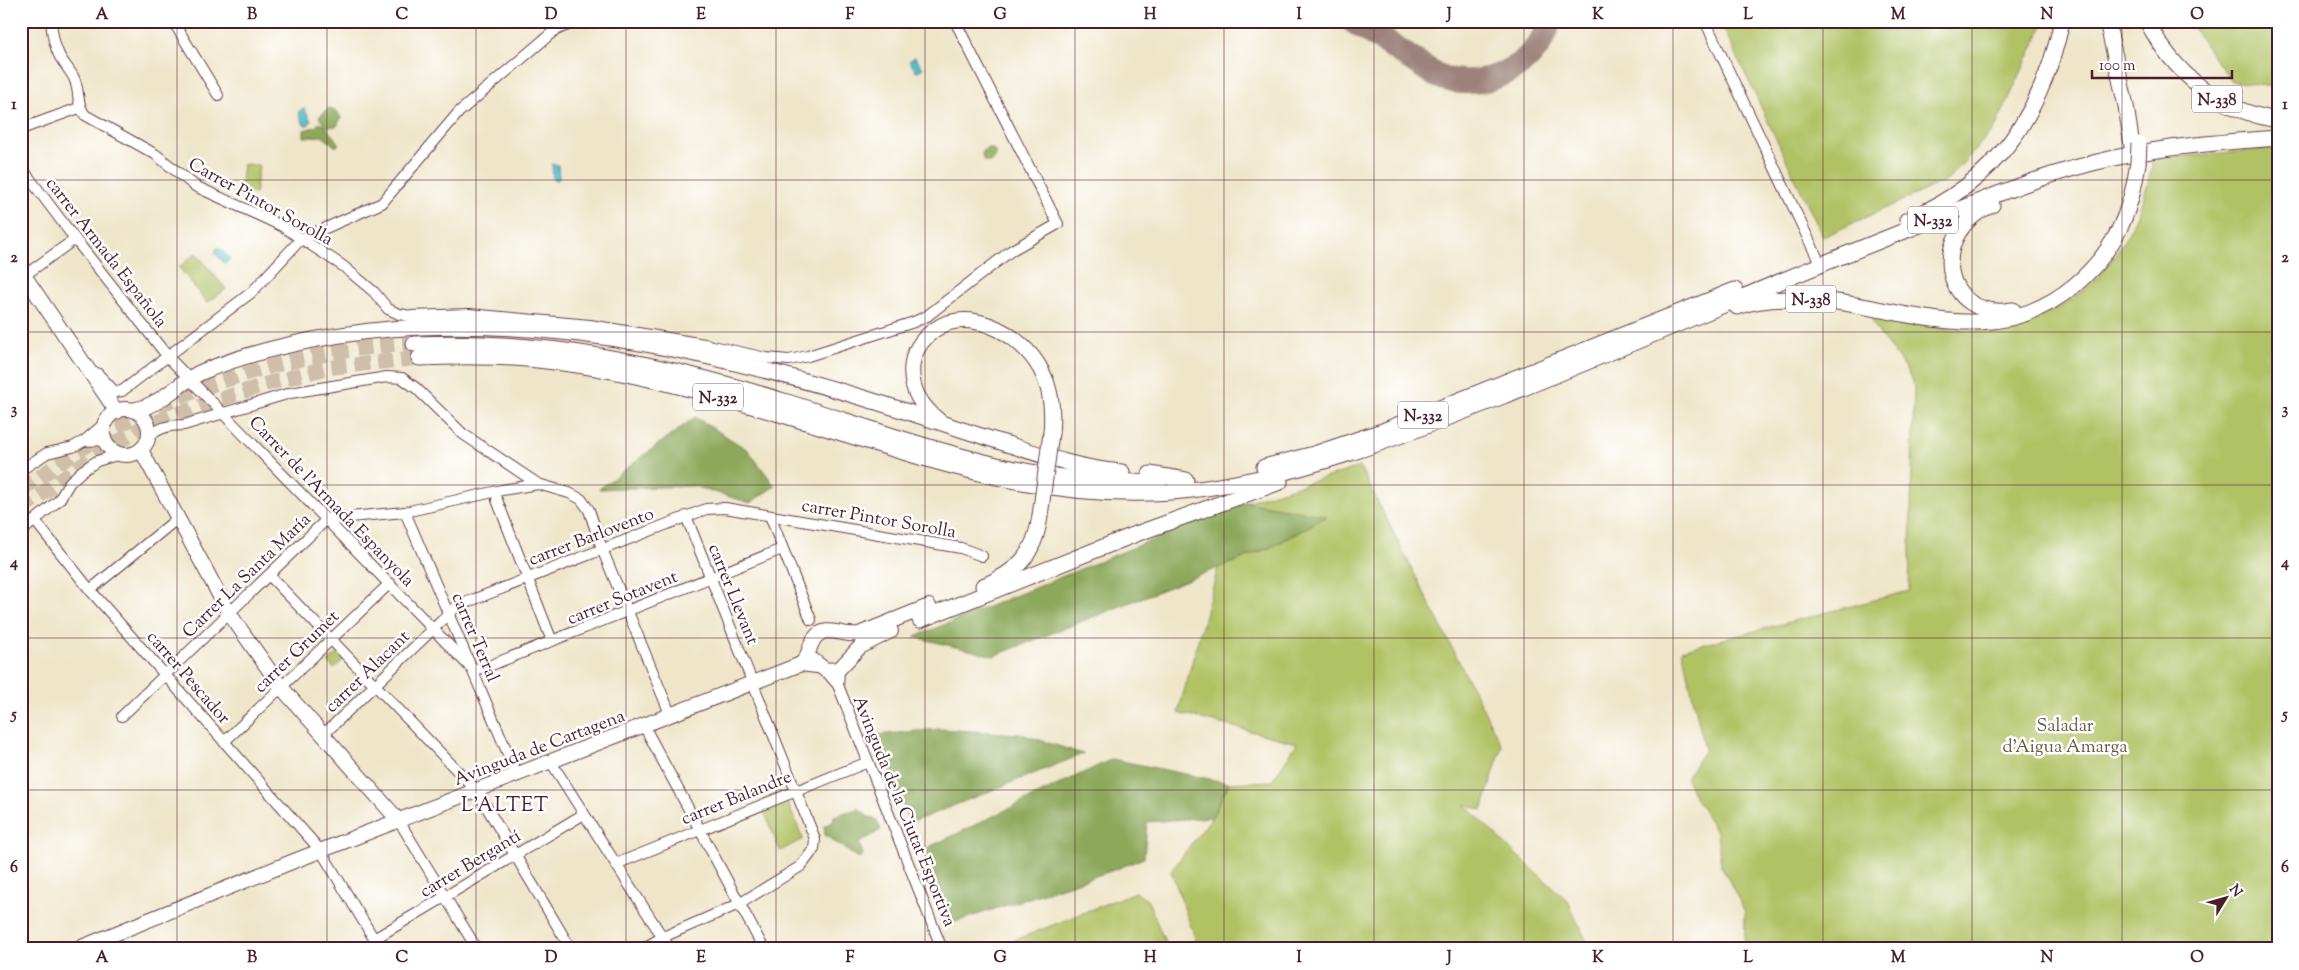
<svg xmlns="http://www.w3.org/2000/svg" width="2299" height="970" font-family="'Sorts Mill Goudy',serif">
	<rect width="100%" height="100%" fill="#fff"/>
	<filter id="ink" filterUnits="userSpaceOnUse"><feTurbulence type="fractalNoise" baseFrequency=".02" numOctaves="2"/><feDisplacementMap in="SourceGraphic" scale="10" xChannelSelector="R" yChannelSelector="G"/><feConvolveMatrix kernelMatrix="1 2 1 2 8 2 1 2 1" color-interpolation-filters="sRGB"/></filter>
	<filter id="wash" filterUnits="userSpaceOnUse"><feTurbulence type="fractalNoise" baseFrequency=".0096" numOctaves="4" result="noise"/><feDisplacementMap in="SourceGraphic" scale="20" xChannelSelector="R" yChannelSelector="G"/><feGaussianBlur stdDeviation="1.12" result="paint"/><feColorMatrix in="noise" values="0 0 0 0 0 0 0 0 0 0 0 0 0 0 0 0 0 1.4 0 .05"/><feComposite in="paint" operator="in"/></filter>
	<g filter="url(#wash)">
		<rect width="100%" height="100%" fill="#efe6ca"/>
		<g fill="#b1c265" stroke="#7e7048">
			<polygon points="1720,21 2045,21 1996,126 1949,179 1823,237"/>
			<polygon points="2188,21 2278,21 2278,88 2231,81"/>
			<path d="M2278,148V949H1744L1745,912L1721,865L1717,833L1692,792L1686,778L1705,750L1682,650L1909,591L1914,387C1905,358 1877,341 1869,312C1900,318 1931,327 1962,330C1972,331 1983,329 1993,328C2083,321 2139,243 2153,159Z"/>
			<polygon points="243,164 259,165 255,194 240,191"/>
			<polygon points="196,253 226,289 207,303 179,267"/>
			<polygon points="1360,467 1502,746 1482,810 1464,804 1510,849 1568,901 1590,949 1199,949 1171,871 1212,817 1229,783 1272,781 1297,743 1178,713 1218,568 1272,547 1326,517 1245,502"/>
			<polygon points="337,654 343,660 334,669 328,662"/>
			<polygon points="787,801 803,839 780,851 764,811"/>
			<polygon points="1135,892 1148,901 1168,949 993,949"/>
		</g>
		<g fill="#8ca85a" stroke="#6b6442">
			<polygon points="329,108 337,111 341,118 337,126 326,127 339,144 336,147 322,136 304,137 304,130 315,127 319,123 325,126 319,117"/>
			<circle cx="989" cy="155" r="7"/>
			<polygon points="695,417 748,450 775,486 750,503 694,486 599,489"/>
			<polygon points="1245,502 1327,516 1271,547 994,656 914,637"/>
			<polygon points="939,729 1021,734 1083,754 910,823 876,735"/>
			<polygon points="1112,759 1229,783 1212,817 1147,822 1144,858 1114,870 952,923 925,849"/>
			<polygon points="859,808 867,816 877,820 881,830 859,843 863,854 859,859 825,835 824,826 833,822 834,816"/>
		</g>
		<g fill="#52becb" stroke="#4e6e7b">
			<polygon points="915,57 923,68 917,72 909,61"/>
			<polygon points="304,108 311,121 308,125 304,125 298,112"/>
			<polygon points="552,164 558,165 559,178 557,181 553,179"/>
			<polygon points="217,248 220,248 230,259 225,264 215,253"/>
		</g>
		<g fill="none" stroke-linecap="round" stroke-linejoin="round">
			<path stroke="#9c827a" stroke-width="25" d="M1353,21L1436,75C1478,95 1539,68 1549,21"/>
		</g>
	</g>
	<g filter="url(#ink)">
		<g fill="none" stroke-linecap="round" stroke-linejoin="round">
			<g stroke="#cebeaa" stroke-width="15" stroke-dasharray="15 8" stroke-linecap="butt">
				<path d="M21,490C57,465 94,438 133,418C220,376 317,348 414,344"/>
				<polyline points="21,509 92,458 136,431 174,415 266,384 326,368 419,358"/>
			</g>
			<g stroke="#633d43" stroke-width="12">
				<g id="minor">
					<path d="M51,21C52,33 54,45 59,55C63,63 70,70 74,78C80,91 76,104 85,115L155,154L195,186L282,226L343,266L374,292L388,309L399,314L411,316L469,314L590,325L704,344L766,358L789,360L808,356L914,322L927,316L1012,250L1058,224L955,21"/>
					<polyline points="173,21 218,95"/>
					<polyline points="1705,21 1817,257"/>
					<polyline points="21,129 79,108"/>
					<polyline points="21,167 75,239 168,357 472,669 484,668 782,549"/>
					<polyline points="21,278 75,239"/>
					<polyline points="97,373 115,392 122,391 252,292 301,239 382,203 459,112 554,31 577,21"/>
					<path d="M149,436C161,427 170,425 184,425L290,393L387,377L402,378L416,388L463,434L538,484L569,493L581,499L589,510L602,549L671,716"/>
					<polyline points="84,441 105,440"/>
					<polyline points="21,470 47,453 73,447 84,441 104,424"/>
					<polyline points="497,500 552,641"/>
					<polyline points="405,512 517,775"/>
					<polyline points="770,516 811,620"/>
					<polyline points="36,522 90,590 321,851 380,949"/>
					<polyline points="21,532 59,500 70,482 82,471 97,461 120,454"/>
					<polyline points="269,575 477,791 571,949"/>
					<polyline points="90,590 178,518"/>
					<polyline points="825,670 838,685 839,671 843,666"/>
					<polyline points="838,685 942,949"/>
					<polyline points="122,716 327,519 405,512 502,490 538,484"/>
					<polyline points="644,726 764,949"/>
					<polyline points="322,736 457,606 706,509 725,508 961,548 982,556"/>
					<polyline points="224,742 390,583"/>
					<polyline points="551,762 670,949"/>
					<polyline points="399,821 477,949"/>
					<polyline points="616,864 868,762"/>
					<polyline points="374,939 584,814"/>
					<polyline points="642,949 663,937 739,904 801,866 814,849 815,839 686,516"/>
				</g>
			</g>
			<g stroke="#633d43" stroke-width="16">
				<g id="major">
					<polyline points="21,271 117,412"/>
					<circle cx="126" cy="432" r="23"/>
					<polyline points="141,450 229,613 281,687 399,821"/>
					<polyline points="813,660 825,670 839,669 860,647 891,631"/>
					<path d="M801,664C810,655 808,648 814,639C825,623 844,637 859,634L929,606"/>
					<polyline points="77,949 289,863 801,664 817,666"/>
				</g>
			</g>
			<g stroke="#633d43" stroke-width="17">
				<g id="highway">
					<polyline points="2107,21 2126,106 2132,146"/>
					<path d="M2147,21C2173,73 2219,111 2278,120"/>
					<path d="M1992,205C1926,232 1942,322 2013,310"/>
					<path d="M1907,220C1997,182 2042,114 2062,21"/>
					<path d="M1737,307C1755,300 1774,299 1793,299C1892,298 1986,360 2075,285C2115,251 2131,213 2138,163"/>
					<path d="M414,344C542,338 664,364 787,402C906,439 1032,489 1159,481"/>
					<path d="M419,358C439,358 458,356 478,357C581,357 684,386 783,415C918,455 1046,507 1191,490C1305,476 1410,433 1516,391C1648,338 1779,280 1912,228C1978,202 2044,173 2114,158C2168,146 2223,142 2278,138"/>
					<path d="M134,410C161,406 179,381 204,371C268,345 352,330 420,327C573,320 725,356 870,400C916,414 961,430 1007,444C1044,456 1083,469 1122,472"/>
					<path d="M939,421C921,406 910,390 912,366C913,354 919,344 927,336C963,300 1022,333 1041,370C1052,390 1053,411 1051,433"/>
					<polyline points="1264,467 1314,454 1385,430 1735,290"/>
					<polyline points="1150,474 1186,480"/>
					<path d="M983,586C1018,572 1035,554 1040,516"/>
					<polyline points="920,620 1136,534 1280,482"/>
				</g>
			</g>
			<use href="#minor" stroke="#fff" stroke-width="10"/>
			<use href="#major" stroke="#fff" stroke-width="14"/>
			<use href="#highway" stroke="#fff" stroke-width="15"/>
			<g stroke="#633d43" stroke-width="17" stroke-linecap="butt">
				<g id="highway-bridge">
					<polyline points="2138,163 2139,144"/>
					<polyline points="1040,516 1051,433"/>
				</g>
			</g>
			<use href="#highway-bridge" stroke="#fff" stroke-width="15"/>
		</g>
	</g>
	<path fill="none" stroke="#4a1f2b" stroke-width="1" stroke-opacity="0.55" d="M177,21V949M327,21V949M476,21V949M626,21V949M776,21V949M925,21V949M1075,21V949M1224,21V949M1374,21V949M1524,21V949M1673,21V949M1823,21V949M1972,21V949M2122,21V949M21,180H2278M21,332H2278M21,485H2278M21,638H2278M21,790H2278"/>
	<g text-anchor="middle" stroke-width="5" stroke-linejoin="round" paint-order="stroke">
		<g fill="#fff" stroke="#80626b" stroke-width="1">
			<rect x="2192" y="85.5" width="50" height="27" rx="4"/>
			<rect x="1908" y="206.5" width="50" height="27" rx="4"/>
			<rect x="1786" y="285.5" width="50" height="27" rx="4"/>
			<rect x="693" y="383.5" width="50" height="27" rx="4"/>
			<rect x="1398" y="401.5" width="50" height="27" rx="4"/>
		</g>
		<g font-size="16" font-weight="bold" fill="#4a1f2b">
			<text x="2217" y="105">N-338</text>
			<text x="1933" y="226">N-332</text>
			<text x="1811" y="305">N-338</text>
			<text x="718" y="403">N-332</text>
			<text x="1423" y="421">N-332</text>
		</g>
		<g font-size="18" fill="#4a1f2b" stroke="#fff">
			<text transform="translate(261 201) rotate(29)" y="6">Carrer Pintor Sorolla</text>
			<text transform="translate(107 252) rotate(52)" y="6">carrer Armada Española</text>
			<text transform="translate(332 501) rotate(46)" y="6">Carrer de l'Armada Espanyola</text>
			<text transform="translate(879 518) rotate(10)" y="6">carrer Pintor Sorolla</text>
			<text transform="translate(591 536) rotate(-21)" y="6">carrer Barlovento</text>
			<text transform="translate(246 575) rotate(-44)" y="6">Carrer La Santa María</text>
			<text transform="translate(734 594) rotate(68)" y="6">carrer Llevant</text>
			<text transform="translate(622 597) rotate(-22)" y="6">carrer Sotavent</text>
			<text transform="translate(476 637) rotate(67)" y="6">carrer Terral</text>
			<text transform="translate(296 651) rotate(-44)" y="6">carrer Grumet</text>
			<text transform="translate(367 671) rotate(-44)" y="6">carrer Alacant</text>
			<text transform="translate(189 677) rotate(49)" y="6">carrer Pescador</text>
			<text transform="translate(539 747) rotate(-21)" y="6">Avinguda de Cartagena</text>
			<text transform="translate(736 797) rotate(-22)" y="6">carrer Balandre</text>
			<text transform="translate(905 811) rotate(68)" y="6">Avinguda de la Ciutat Esportiva</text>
			<text transform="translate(470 863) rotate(-31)" y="6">carrer Bergantí</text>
		</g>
		<g font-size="18" fill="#6e583f" stroke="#fff">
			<text x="2065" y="731">Saladar<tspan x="2065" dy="21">d’Aigua Amarga</tspan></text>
		</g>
		<g font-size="20" letter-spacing="1" fill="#4a1f2b" stroke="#fff">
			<text x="505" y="811">L'ALTET</text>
		</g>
	</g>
	<rect width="2299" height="970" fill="none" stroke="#fff" stroke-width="55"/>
	<g transform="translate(2226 898) rotate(53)" stroke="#ffffff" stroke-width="4" paint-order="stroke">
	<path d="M0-4L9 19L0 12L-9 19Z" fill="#4a1f2b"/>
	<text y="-8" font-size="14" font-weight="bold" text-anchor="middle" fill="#4a1f2b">N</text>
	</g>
	<path d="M2092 70v8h140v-8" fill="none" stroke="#4a1f2b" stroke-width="2.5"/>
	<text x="2099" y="70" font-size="15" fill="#4a1f2b" stroke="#ffffff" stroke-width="4" paint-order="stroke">100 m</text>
	<rect x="28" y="28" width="2244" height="914" fill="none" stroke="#4a1f2b" stroke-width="2"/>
	<g font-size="16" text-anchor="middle" font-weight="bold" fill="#4a1f2b">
		<text x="102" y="19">A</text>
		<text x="252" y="19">B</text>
		<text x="402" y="19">C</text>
		<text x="551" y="19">D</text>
		<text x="701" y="19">E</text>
		<text x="850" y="19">F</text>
		<text x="1000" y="19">G</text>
		<text x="1150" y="19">H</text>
		<text x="1299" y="19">I</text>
		<text x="1449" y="19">J</text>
		<text x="1598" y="19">K</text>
		<text x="1748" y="19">L</text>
		<text x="1898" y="19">M</text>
		<text x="2047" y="19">N</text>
		<text x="2197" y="19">O</text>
		<text x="14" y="109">1</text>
		<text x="2285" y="109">1</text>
		<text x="14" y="262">2</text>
		<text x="2285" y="262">2</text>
		<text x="14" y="414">3</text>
		<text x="2285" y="414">3</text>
		<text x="14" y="567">4</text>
		<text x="2285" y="567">4</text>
		<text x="14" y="719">5</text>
		<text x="2285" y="719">5</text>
		<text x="14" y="872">6</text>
		<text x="2285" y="872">6</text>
		<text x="102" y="962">A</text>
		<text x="252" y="962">B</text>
		<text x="402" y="962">C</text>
		<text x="551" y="962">D</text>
		<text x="701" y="962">E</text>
		<text x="850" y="962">F</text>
		<text x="1000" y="962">G</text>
		<text x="1150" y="962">H</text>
		<text x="1299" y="962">I</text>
		<text x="1449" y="962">J</text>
		<text x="1598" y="962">K</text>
		<text x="1748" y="962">L</text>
		<text x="1898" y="962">M</text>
		<text x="2047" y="962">N</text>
		<text x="2197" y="962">O</text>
	</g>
</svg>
